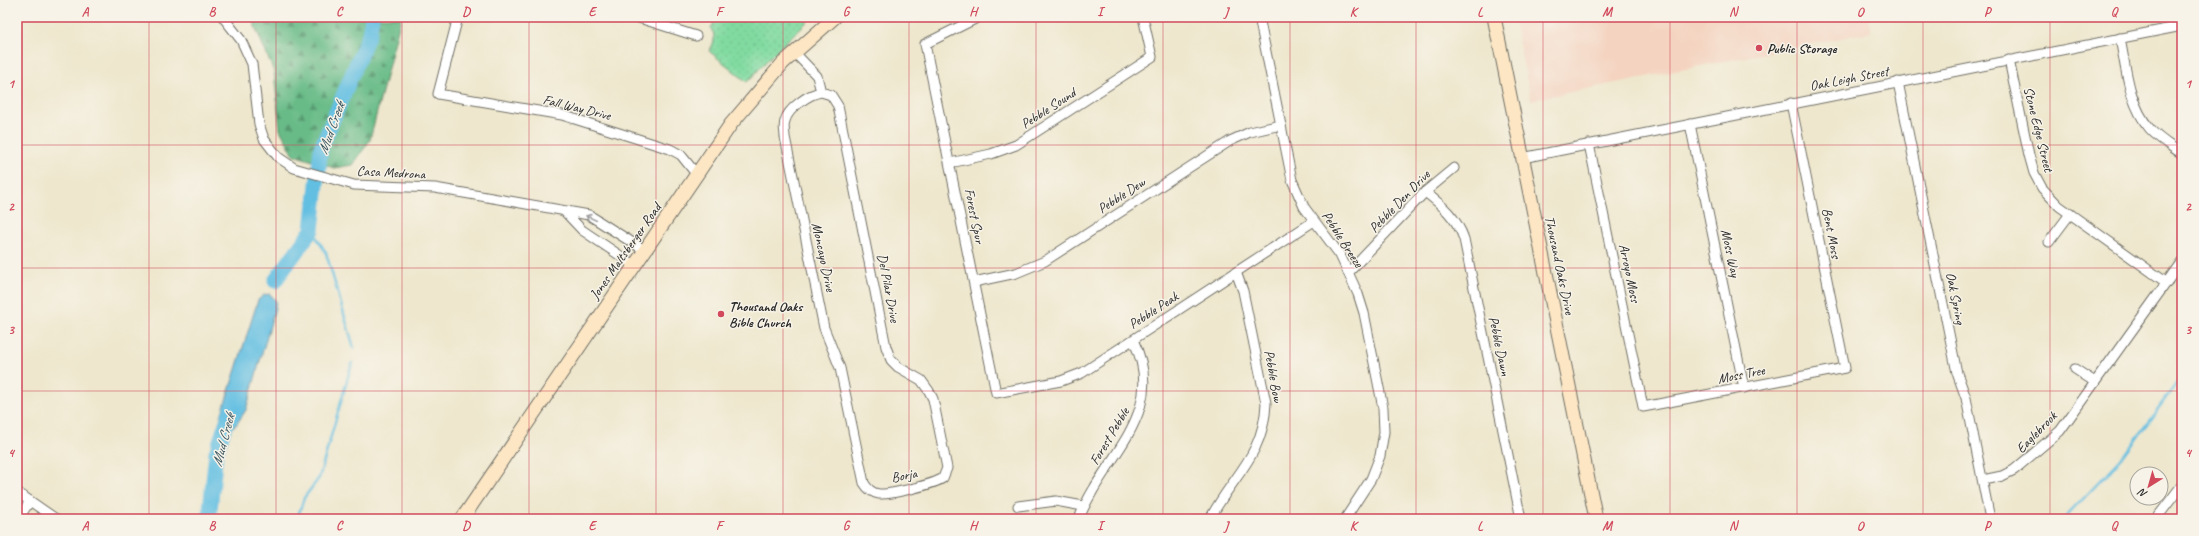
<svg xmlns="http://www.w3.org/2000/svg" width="2199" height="536" font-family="Caveat,sans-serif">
	<defs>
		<pattern id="forest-firs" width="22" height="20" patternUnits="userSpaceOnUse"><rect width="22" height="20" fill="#68bb87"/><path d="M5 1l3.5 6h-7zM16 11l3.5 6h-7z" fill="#56986f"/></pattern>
		<pattern id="park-dots" width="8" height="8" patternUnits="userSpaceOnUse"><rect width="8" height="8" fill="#81dba1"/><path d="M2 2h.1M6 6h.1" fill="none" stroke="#70bc8b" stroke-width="1.8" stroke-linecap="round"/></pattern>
	</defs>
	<rect width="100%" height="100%" fill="#f7f3e8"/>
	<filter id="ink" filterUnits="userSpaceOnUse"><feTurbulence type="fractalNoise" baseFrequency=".025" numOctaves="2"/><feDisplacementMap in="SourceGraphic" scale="8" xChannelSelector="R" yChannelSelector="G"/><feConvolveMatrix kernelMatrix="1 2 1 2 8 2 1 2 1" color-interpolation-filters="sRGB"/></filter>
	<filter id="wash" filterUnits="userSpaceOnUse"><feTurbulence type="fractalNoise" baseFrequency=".012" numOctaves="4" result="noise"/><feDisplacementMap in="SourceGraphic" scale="16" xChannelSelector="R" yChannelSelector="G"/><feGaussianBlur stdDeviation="0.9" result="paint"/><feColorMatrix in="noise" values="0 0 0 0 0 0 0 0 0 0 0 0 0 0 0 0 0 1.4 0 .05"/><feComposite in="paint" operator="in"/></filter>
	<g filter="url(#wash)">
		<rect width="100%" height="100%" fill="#eee7cd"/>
		<polygon fill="#f4d3c0" points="1513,17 1868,17 1871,32 1531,100"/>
		<polygon fill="url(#forest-firs)" stroke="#4a7359" points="251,17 401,17 370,140 353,165 334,168 294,155 280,130 274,72"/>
		<path fill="url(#park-dots)" stroke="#568366" d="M717,17H809L811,18L773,54L747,82L709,51C715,42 716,37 711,28Z"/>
		<polygon fill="#64bfe2" stroke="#487586" points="270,294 276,301 275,308 246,410 236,425 229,429 221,426 221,416 258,300 264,295"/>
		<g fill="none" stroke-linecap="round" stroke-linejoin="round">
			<g stroke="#64bfe2" stroke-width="2.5">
				<polyline points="312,230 326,253 354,348"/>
				<polyline points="297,519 304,498 319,478 352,363"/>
				<polyline points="2064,519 2121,459 2182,376"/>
			</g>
			<g stroke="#64bfe2" stroke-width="15">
				<polyline points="275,281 312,230 321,148 369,34 372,17"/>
				<polyline points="209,519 216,453 231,409"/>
			</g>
		</g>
	</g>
	<g filter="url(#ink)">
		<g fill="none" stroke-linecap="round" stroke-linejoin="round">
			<g stroke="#6f6d64" stroke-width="11">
				<g id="street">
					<polyline points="223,17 241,40 252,64 259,124 264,139 278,157 294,168 354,185 435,188 589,215 644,250"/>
					<polyline points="458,17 438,94 562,115 670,149 681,155 697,175"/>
					<polyline points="636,17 696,36"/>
					<polyline points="979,17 925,44 996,393 1061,381 1082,373 1314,221"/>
					<polyline points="1259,17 1292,180 1304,207 1340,255 1358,294 1364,313 1383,408 1384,432 1380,456 1371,479 1345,519"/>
					<path d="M2120,38C2126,69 2129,105 2150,129C2159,139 2171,146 2182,154"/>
					<path d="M794,52L817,76L821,92C809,94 788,108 785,121C783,126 785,132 785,137L824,328L840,368L864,483C867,488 872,493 879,494C890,495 935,484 943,478L947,468L933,399L929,391L921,380L898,367L891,360L886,347L838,106L831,95L821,92"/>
					<polyline points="2009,60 2029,155 2034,173 2042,188 2059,206 2167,283"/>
					<polyline points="1898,82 1957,373 1966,398 1990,519"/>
					<polyline points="1690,124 1744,388"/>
					<polyline points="1589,144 1643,407 1845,368 1791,103"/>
					<polyline points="1522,158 2182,26"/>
					<polyline points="950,163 991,154 1016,145 1152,57 1143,17"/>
					<path d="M1425,192C1442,205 1457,218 1464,239L1521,519"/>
					<polyline points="565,212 582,230 634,265"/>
					<polyline points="2049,242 2070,214"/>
					<polyline points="1349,272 1425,192 1454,168"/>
					<polyline points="974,282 1016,273 1045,261 1230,141 1250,132 1281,125"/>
					<polyline points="2075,369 2095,382"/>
					<polyline points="1983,480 2002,476 2014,470 2060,431 2182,261"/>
					<polyline points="17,492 56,519"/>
					<polyline points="1018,506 1056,501 1083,506"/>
					<polyline points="18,519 30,501"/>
					<path d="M1079,519C1103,455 1170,414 1133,340"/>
					<path d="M1210,519C1232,476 1264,456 1266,403L1243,291L1236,272"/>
					<polyline points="2156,519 2182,485"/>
				</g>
			</g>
			<g stroke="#6f6d64" stroke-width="15">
				<g id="secondary">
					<polyline points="1494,17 1596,519"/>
					<polyline points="462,519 731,124 783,63 835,17"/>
				</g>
			</g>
			<use href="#street" stroke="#fff" stroke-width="9"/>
			<use href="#secondary" stroke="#fce6c4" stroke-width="13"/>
		</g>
		<defs><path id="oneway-shaft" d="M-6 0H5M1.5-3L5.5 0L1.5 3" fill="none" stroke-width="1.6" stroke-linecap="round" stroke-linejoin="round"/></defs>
		<use stroke="#a0a0a0" href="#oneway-shaft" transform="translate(591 218) rotate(-155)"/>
	</g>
	<path fill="none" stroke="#d1495b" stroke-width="1" stroke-opacity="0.55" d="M149,17V519M276,17V519M402,17V519M529,17V519M656,17V519M783,17V519M909,17V519M1036,17V519M1163,17V519M1290,17V519M1416,17V519M1543,17V519M1670,17V519M1797,17V519M1923,17V519M2050,17V519M17,145H2182M17,268H2182M17,391H2182"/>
	<g fill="#d1495b" stroke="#f7f3e8" stroke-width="1.5">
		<circle cx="1759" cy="48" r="4"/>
		<circle cx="721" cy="314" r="4"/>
	</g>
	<g text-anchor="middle" stroke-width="3" stroke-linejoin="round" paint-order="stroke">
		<g font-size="14" font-weight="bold" fill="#2b2b2b" stroke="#f7f3e8" text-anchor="start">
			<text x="1767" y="53">Public Storage</text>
			<text x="729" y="311">Thousand Oaks<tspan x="729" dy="16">Bible Church</tspan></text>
		</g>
		<g font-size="14" fill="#2b2b2b" stroke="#f7f3e8">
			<text transform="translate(1849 78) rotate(-11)" y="5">Oak Leigh Street</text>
			<text transform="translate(577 107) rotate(14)" y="5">Fall Way Drive</text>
			<text transform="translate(1048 108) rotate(-33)" y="5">Pebble Sound</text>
			<text transform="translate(2039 129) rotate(76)" y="5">Stone Edge Street</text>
			<text transform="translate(391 172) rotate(3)" y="5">Casa Medrona</text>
			<text transform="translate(1121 195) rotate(-33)" y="5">Pebble Dew</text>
			<text transform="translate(1399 201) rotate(-46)" y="5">Pebble Den Drive</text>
			<text transform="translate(975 216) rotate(79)" y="5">Forest Spur</text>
			<text transform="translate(1832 233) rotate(79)" y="5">Bent Moss</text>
			<text transform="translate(1343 239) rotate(57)" y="5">Pebble Breeze</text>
			<text transform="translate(625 251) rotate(-55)" y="5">Jones Maltsberger Road</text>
			<text transform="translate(1731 253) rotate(78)" y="5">Moss Way</text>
			<text transform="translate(824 257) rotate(78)" y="5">Moncayo Drive</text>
			<text transform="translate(1560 265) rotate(78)" y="5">Thousand Oaks Drive</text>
			<text transform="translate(1630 273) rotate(78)" y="5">Arroyo Moss</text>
			<text transform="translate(889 288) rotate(79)" y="5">Del Pilar Drive</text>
			<text transform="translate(1956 298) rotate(79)" y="5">Oak Spring</text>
			<text transform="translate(1153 310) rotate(-33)" y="5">Pebble Peak</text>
			<text transform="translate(1500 346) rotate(78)" y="5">Pebble Dawn</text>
			<text transform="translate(1741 374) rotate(-11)" y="5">Moss Tree</text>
			<text transform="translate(1274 376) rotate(80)" y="5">Pebble Bow</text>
			<text transform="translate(2036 432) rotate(-46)" y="5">Eaglebrook</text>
			<text transform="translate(1109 436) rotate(-59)" y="5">Forest Pebble</text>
			<text transform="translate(904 475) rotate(-11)" y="5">Borja</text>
		</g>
		<g font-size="15" font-style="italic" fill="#3c5762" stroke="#f7f3e8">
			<text transform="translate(331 128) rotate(-70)" y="5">Mud Creek</text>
			<text transform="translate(223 440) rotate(-75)" y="5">Mud Creek</text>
		</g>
	</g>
	<rect width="2199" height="536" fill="none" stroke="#f7f3e8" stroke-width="44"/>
	<g transform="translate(2149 486) rotate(217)"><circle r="19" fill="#f7f3e8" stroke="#a5a39c"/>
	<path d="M0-3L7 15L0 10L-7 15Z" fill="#d1495b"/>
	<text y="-6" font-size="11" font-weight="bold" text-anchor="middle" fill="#2b2b2b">N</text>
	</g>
	<rect x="22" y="22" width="2155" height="492" fill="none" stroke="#d1495b" stroke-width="1.5"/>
	<g font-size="13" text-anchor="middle" font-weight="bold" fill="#d1495b">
		<text x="85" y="16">A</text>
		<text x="212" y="16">B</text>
		<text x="339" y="16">C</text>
		<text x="466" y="16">D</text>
		<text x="592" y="16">E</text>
		<text x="719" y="16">F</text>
		<text x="846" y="16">G</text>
		<text x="973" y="16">H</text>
		<text x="1100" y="16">I</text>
		<text x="1226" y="16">J</text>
		<text x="1353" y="16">K</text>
		<text x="1480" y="16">L</text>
		<text x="1607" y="16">M</text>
		<text x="1733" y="16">N</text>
		<text x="1860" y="16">O</text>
		<text x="1987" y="16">P</text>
		<text x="2114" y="16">Q</text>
		<text x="11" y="88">1</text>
		<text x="2188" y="88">1</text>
		<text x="11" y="211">2</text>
		<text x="2188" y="211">2</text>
		<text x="11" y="334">3</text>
		<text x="2188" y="334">3</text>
		<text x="11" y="457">4</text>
		<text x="2188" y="457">4</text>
		<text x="85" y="530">A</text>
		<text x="212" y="530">B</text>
		<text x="339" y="530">C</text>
		<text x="466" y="530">D</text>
		<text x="592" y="530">E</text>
		<text x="719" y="530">F</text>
		<text x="846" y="530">G</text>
		<text x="973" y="530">H</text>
		<text x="1100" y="530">I</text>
		<text x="1226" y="530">J</text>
		<text x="1353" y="530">K</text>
		<text x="1480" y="530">L</text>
		<text x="1607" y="530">M</text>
		<text x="1733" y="530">N</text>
		<text x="1860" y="530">O</text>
		<text x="1987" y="530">P</text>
		<text x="2114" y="530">Q</text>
	</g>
</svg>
